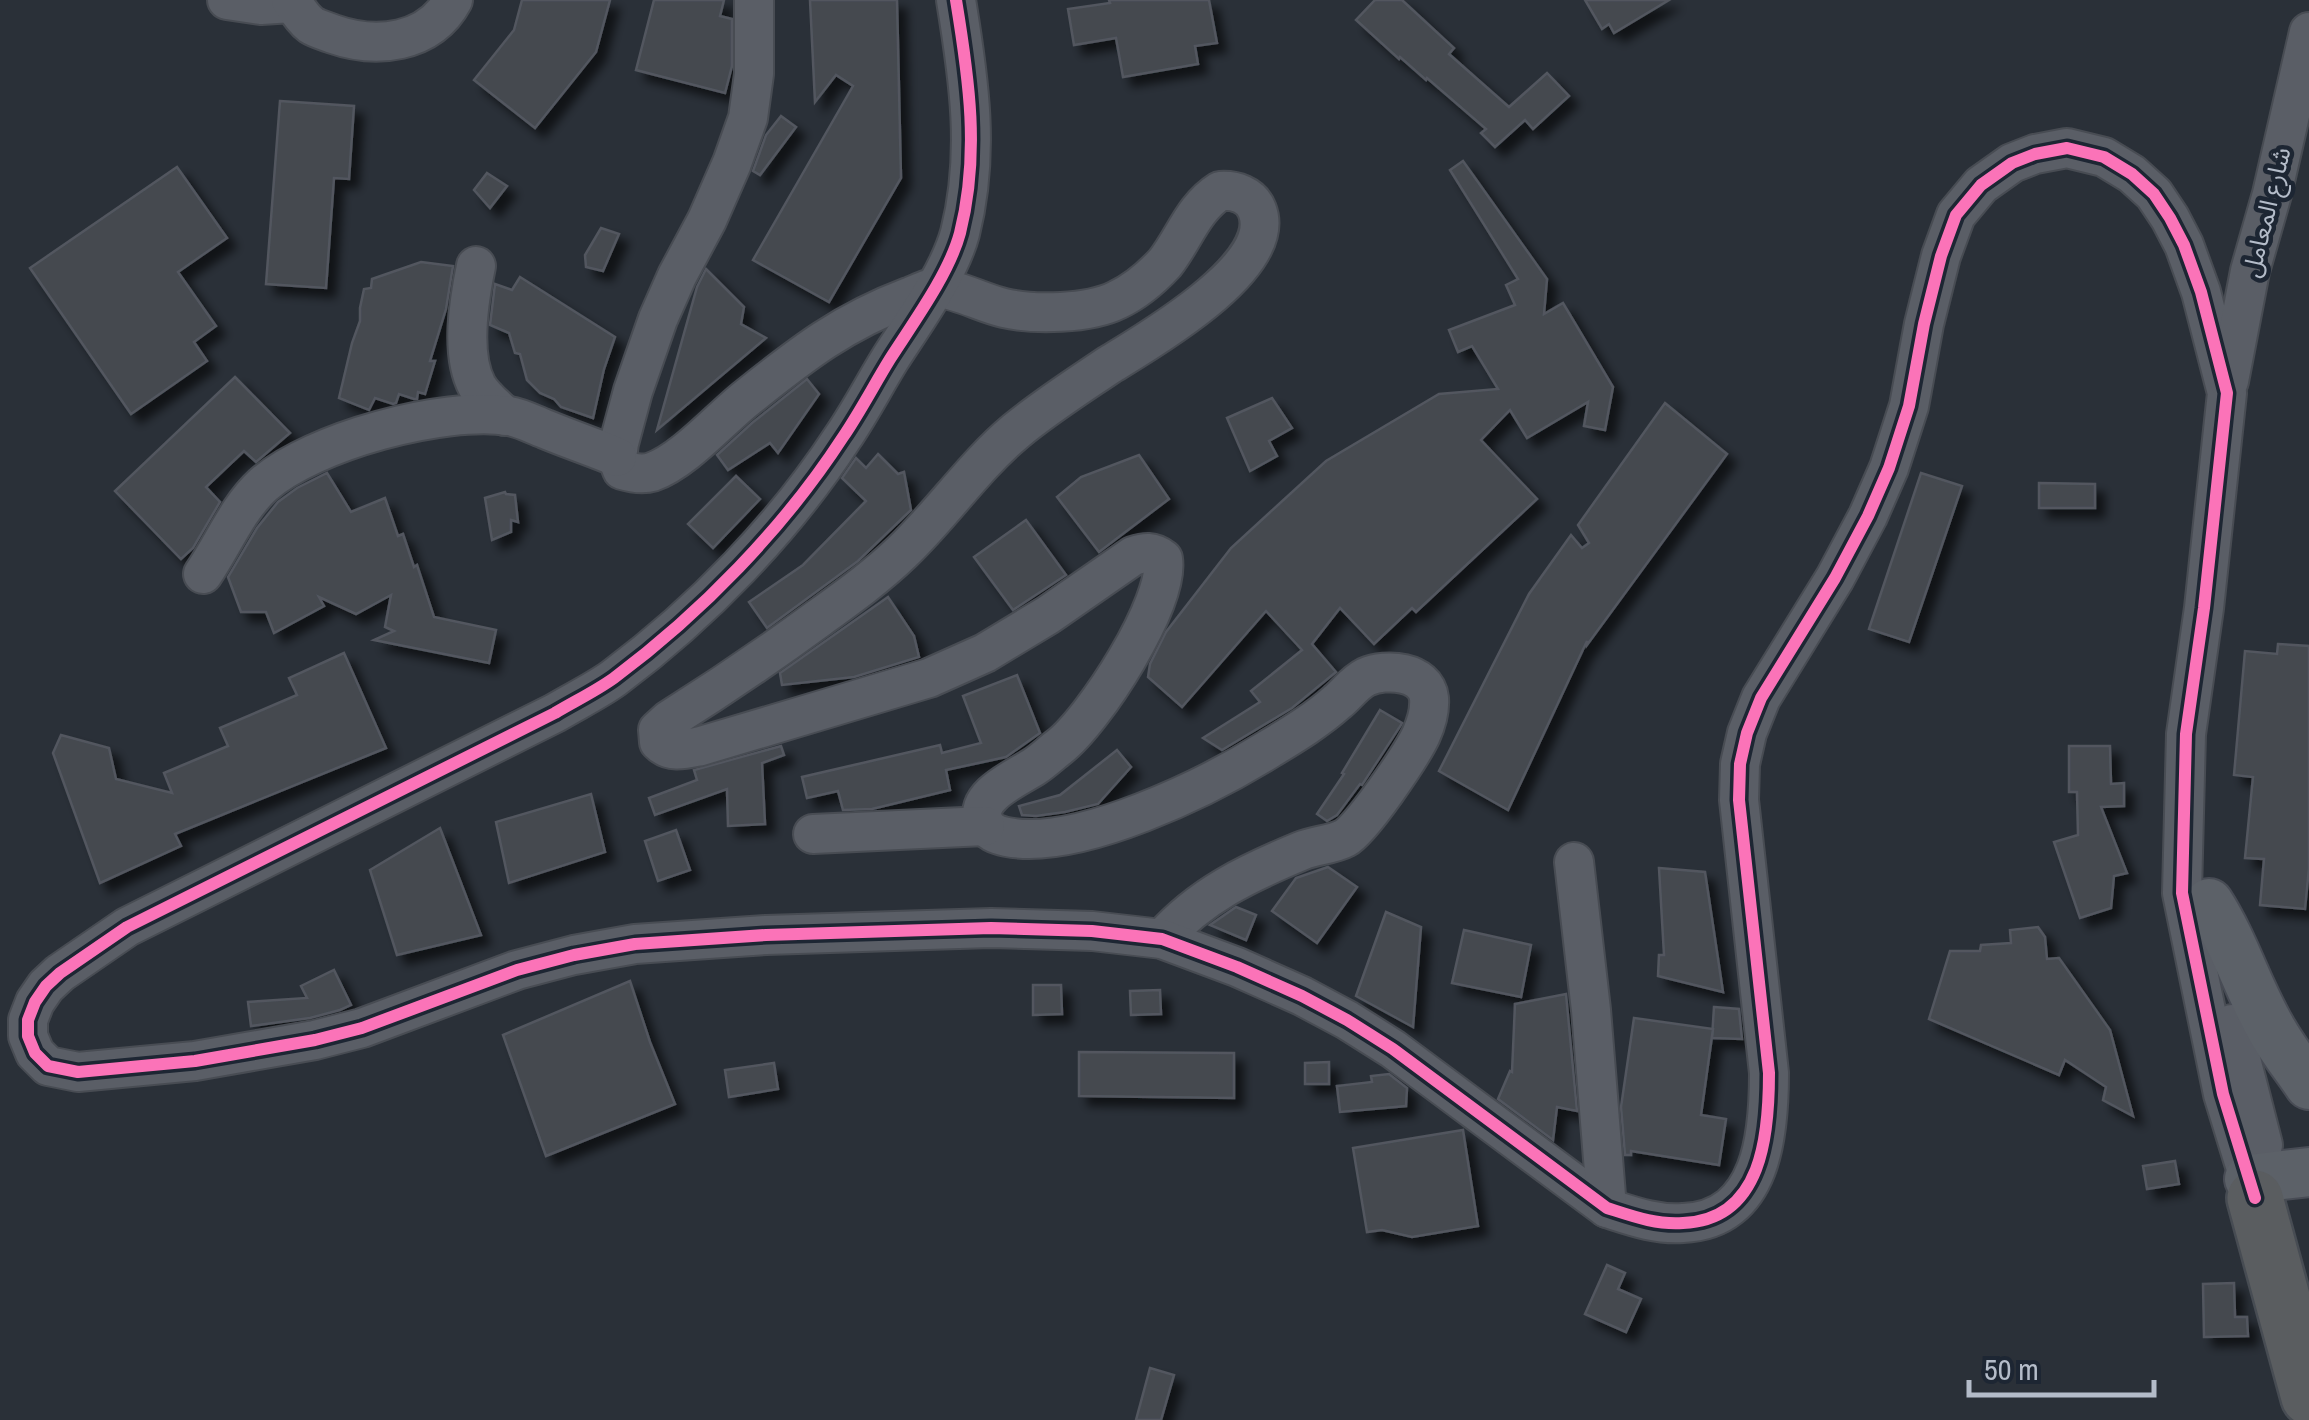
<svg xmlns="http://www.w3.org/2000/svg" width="2309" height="1420" font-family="'Archivo Narrow','Noto Sans Arabic',sans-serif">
	<defs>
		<filter id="shadow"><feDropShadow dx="9" dy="9" stdDeviation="5" flood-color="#0009"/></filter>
	</defs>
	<rect width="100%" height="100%" fill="#2a3038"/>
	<g fill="#444950" stroke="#52575f" stroke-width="2.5" filter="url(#shadow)">
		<polygon points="522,0 610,0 596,52 535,128 474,80 514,30"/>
		<polygon points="654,0 724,0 720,16 732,19 732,66 725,93 636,70"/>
		<polygon points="810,0 897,0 901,178 829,302 753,260 853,86 836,75 815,102"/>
		<polygon points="1109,0 1209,0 1217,43 1195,46 1198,64 1123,77 1116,38 1074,45 1068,9 1110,3"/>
		<polygon points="1375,0 1402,0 1454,48 1449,54 1509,107 1547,73 1569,96 1533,129 1525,120 1495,147 1481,133 1486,129 1427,78 1426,80 1400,57 1399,59 1356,20"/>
		<polygon points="1585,0 1669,0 1614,33 1609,24 1602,29"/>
		<polygon points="280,101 354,106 349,179 334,178 326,288 266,284"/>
		<polygon points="781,116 796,127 760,175 753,171 766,135"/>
		<polygon points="1463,161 1547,279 1544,314 1563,303 1613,387 1605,430 1584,426 1588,402 1527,438 1510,410 1481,440 1537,499 1416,612 1412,608 1374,644 1340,608 1312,644 1336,672 1292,708 1222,750 1203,738 1260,702 1251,691 1302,650 1266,611 1182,707 1148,677 1150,664 1166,632 1231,548 1326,461 1439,394 1498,389 1472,346 1458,352 1449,330 1515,305 1506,285 1518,279 1450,170"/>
		<polygon points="177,167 227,238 178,272 216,326 194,342 207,361 131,414 30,268"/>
		<polygon points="487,173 507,186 490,208 474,190"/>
		<polygon points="601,228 619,234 603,271 586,267 585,255"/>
		<polygon points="421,262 453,266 446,309 430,361 435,361 425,394 418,392 417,399 414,399 399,394 396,403 393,404 375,398 369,410 339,398 352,343 360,321 360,308 364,289 371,288 372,279"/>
		<polygon points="706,269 744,307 741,324 766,338 657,430 697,287"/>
		<polygon points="520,277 615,337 604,369 593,418 561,407 554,399 540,393 527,380 520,354 515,353 509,333 490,325 495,284 512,290"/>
		<polygon points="235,377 290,433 256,462 244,451 206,487 220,502 193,548 181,559 115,491"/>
		<polygon points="807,379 819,394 778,453 770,443 728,470 717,455 752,423"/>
		<polygon points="1272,398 1292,428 1269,441 1277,456 1250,471 1227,418"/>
		<polygon points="1665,403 1727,454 1587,645 1587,641 1508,810 1439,771 1529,594 1571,535 1582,548 1589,543 1578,525"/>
		<polygon points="878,454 898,474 904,472 911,510 858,561 767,628 749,602 803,565 866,501 842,478 856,458 866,468"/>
		<polygon points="1139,455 1169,499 1099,552 1057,497 1081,477"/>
		<polygon points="327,473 351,512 385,498 398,536 403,534 414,567 417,565 434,617 496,630 489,663 374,640 394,631 385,627 391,595 356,614 319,597 324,606 274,633 266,612 241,612 228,577 257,528 278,502 297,488"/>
		<polygon points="1921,473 1962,486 1909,642 1869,629"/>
		<polygon points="736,476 760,499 713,548 688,524"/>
		<polygon points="2039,483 2095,484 2095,508 2039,508"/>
		<polygon points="505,492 506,494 515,495 518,522 511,520 511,532 492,540 485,498"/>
		<polygon points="1026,520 1066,575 1013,610 974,557"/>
		<polygon points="888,597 914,636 919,657 854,677 782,685 780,673"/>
		<polygon points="2278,644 2309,646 2309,868 2305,909 2260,905 2264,859 2245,858 2253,777 2234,775 2245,651 2277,654"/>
		<polygon points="344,653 386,748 175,834 181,846 100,883 53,753 61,735 109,748 116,779 172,793 164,773 228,746 220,728 297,695 289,678"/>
		<polygon points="1017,675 1040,733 1006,757 946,770 950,790 872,809 843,810 838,791 807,798 802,777 940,745 942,753 981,743 963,696"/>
		<polygon points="1380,710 1402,723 1401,725 1362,785 1360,784 1337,815 1327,821 1317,814 1344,774 1342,773"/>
		<polygon points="781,746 784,755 762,763 765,824 728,826 727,789 655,815 649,798 697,780 694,770"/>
		<polygon points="2069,746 2110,746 2111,784 2124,783 2124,806 2101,807 2127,873 2114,876 2111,908 2080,918 2054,842 2078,835 2077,792 2069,792"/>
		<polygon points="1117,750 1131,767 1098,804 1065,812 1036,816 1022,815 1019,806 1060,795"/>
		<polygon points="591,794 605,852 509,883 496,822"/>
		<polygon points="440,828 481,935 397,955 370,870"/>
		<polygon points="676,830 690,870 658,881 645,841"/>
		<polygon points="1328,867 1357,887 1317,943 1272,911 1296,878"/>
		<polygon points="1659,868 1705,872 1723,992 1658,976 1659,955 1664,955"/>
		<polygon points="1236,907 1256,915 1246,940 1210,925"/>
		<polygon points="1386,912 1421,927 1413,1027 1356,996"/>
		<polygon points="2038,927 2045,937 2047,959 2059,958 2110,1030 2133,1116 2103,1100 2106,1087 2065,1060 2059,1075 1929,1019 1950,951 1980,951 1981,945 2011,943 2010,930"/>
		<polygon points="1464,930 1531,945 1521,997 1452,983"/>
		<polygon points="334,970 351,1005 340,1010 310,1018 251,1026 248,1002 307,998 301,986"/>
		<polygon points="630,981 650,1042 675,1104 546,1156 503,1035"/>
		<polygon points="1033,985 1061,985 1062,1014 1033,1015"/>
		<polygon points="1160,990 1161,1014 1131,1015 1130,991"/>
		<polygon points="1566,994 1577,1111 1557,1107 1553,1140 1498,1099 1510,1071 1512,1072 1515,1004"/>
		<polygon points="1714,1007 1739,1009 1742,1039 1712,1038"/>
		<polygon points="1634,1018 1713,1029 1701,1115 1726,1119 1719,1165 1631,1151 1631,1155 1625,1155 1621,1107"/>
		<polygon points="1079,1052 1234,1053 1234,1098 1079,1096"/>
		<polygon points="1329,1062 1329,1084 1305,1084 1305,1063"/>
		<polygon points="774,1063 778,1089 729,1097 725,1070"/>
		<polygon points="1389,1074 1407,1088 1406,1106 1340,1112 1337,1086 1372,1082 1371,1076"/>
		<polygon points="1463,1130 1478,1226 1412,1237 1382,1230 1367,1232 1353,1148"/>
		<polygon points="2175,1161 2179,1184 2147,1189 2143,1166"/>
		<polygon points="1607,1265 1625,1273 1618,1289 1641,1299 1626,1332 1585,1314"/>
		<polygon points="2234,1283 2235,1317 2247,1317 2248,1336 2204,1337 2203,1284"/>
		<polygon points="1150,1368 1174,1375 1161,1420 1136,1420"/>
	</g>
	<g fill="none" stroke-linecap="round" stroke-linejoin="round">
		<g stroke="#484c53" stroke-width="42">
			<g id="minor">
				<polyline points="227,0 261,5 292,3"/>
				<path d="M291,0C296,8 303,19 311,25C317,29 326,31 333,34C376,49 429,44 453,0"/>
				<path d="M754,0V74L748,118L732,163L707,220L677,276L658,319L633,391L619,443L617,457L622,470C632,473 642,475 652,472C684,461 721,418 748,397C803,353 843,322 909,297C918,294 929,287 938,288C960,290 982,303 1004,308C1034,315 1089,314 1117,300C1134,292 1152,277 1165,263C1184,239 1193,208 1220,191C1235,190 1251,195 1257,210C1279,266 1148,341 1109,365C1078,386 1045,407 1016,431C974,466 942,514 902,552C876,577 848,597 819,618C770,654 720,688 669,720L658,730L659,742C671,754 686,749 701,746L929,678L985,653L1048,615L1133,556C1145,552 1153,551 1163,559C1170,602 1094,720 1059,747C1051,753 1044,760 1035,766C1019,777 972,796 984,822C988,832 997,835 1007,837C1079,851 1208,787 1269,749C1292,735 1317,720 1337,702C1347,694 1354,683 1366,677C1386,668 1426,671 1429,698C1430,710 1426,724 1421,735C1412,754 1362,829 1345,838C1332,845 1315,845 1301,851C1248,873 1201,895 1162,939"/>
				<path d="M956,0C969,79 980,154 960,233C949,274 913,323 890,359C874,385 860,412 843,437C784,528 701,613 614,678C596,691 575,701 555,713L127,927L60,973L46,986L35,1002L28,1020V1036L35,1053L48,1066L78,1072L195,1061L315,1040L362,1028L517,970L574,955L635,944L766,935L991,928L1092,931L1162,939L1237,967L1302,996L1347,1020L1393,1049L1607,1208C1632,1216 1656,1225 1683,1223C1763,1220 1769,1133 1769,1073L1739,800L1740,764L1747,733L1761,698L1835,578L1868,516L1889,468L1909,406L1924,324L1941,256L1956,215L1981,185L2012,163L2035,154L2067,148L2104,157L2132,174L2154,194L2170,218L2184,245L2201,292L2227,393L2204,608L2186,734L2182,893L2223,1094L2255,1198"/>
				<path d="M476,266C469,300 460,354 477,386C484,398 496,407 505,416"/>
				<polyline points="2229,381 2250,271 2272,194 2309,32"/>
				<path d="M203,574C223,545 237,509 263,485C313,441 444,406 509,416C522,418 534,425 545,429C569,439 593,447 617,457"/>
				<polyline points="813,834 985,826"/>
				<polyline points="1574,862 1591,1010 1607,1208"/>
				<polyline points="2232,1024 2263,1145"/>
			</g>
		</g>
		<g stroke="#484c55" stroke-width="52">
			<g id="major">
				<path d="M2209,903C2235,943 2248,990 2273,1032C2283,1050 2297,1067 2309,1085"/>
				<polyline points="2249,1179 2309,1172"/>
			</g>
		</g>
		<g stroke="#474c53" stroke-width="60">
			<polyline id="highway" points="2255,1198 2309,1397"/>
		</g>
		<use href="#minor" stroke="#5a5e66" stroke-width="38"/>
		<use href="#major" stroke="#5c6168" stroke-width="48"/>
		<use href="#highway" stroke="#5a5d60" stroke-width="55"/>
		<g stroke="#1d2633" stroke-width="19">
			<path id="cycleway" d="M956,0C969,79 980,154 960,233C949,274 913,323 890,359C874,385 860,412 843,437C784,528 701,613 614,678C596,691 575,701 555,713L127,927L60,973L46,986L35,1002L28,1020V1036L35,1053L48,1066L78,1072L195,1061L315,1040L362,1028L517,970L574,955L635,944L766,935L991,928L1092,931L1162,939L1237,967L1302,996L1347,1020L1393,1049L1607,1208C1632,1216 1656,1225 1683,1223C1763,1220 1769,1133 1769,1073L1739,800L1740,764L1747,733L1761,698L1835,578L1868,516L1889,468L1909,406L1924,324L1941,256L1956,215L1981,185L2012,163L2035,154L2067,148L2104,157L2132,174L2154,194L2170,218L2184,245L2201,292L2227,393L2204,608L2186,734L2182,893L2223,1094L2255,1198"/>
		</g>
		<use href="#cycleway" stroke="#fb73b8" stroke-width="12"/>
	</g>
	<g text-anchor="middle" stroke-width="9" stroke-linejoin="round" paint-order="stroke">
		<g font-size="25" fill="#b4bcc9" stroke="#1d2633">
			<text transform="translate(2266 212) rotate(-76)" y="9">شارع المعامل</text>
		</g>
	</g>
	<path d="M1969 1380v15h185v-15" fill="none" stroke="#b4bcc9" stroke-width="5"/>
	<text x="1984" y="1380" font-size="30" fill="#b4bcc9" stroke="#1d2633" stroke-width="8" paint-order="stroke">50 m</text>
</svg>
